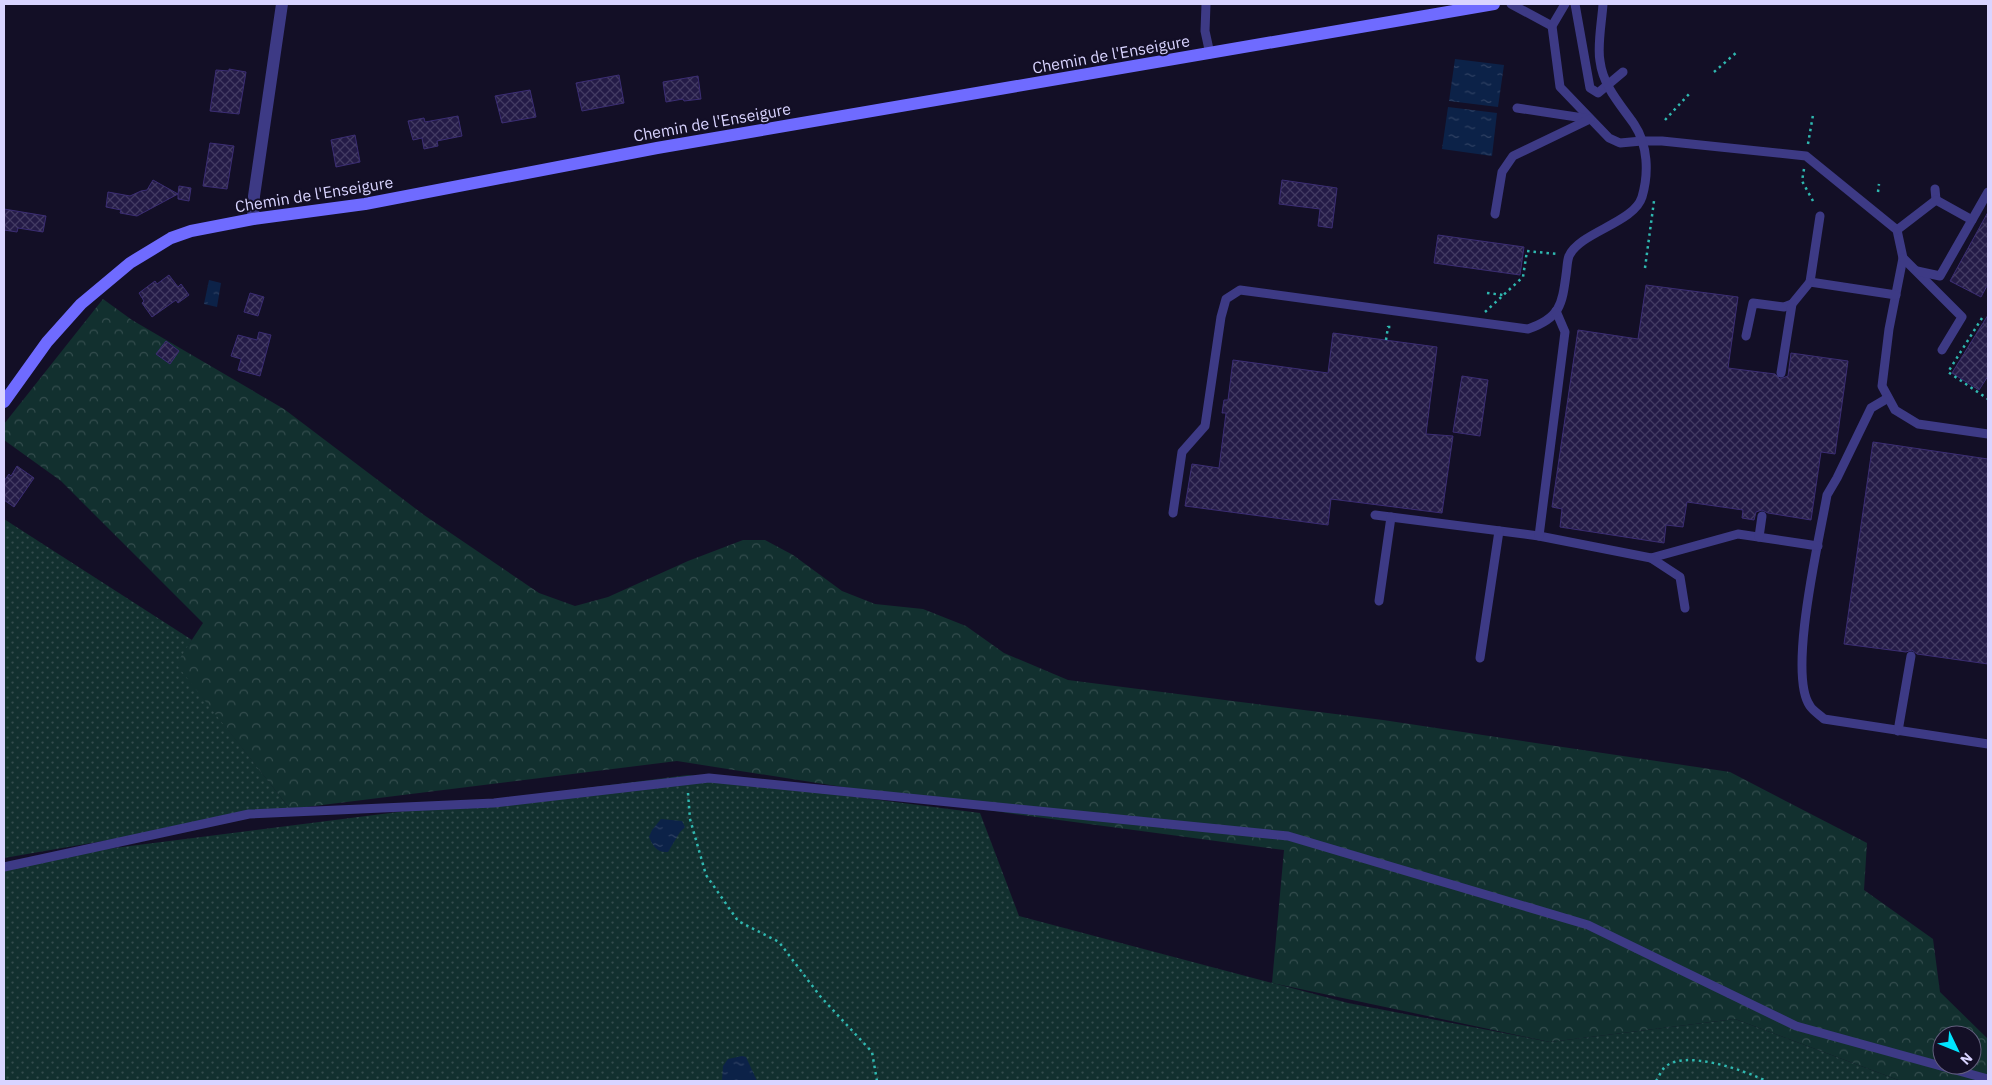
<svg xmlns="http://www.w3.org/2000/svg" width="1992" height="1085" font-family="'IBM Plex Sans',sans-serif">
	<defs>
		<pattern id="grass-dots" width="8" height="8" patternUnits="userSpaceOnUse" patternTransform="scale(1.25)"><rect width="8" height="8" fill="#12302f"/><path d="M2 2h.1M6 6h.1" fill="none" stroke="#344d4e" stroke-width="1.8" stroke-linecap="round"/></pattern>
		<pattern id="forest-crowns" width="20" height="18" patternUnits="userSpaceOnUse" patternTransform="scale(1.25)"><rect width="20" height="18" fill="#12302f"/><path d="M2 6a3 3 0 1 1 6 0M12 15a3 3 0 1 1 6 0" fill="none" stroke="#344d4e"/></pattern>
		<pattern id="water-ripples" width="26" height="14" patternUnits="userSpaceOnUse" patternTransform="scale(1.25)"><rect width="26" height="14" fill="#0c2248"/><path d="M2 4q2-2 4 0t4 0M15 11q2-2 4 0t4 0" fill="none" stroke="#2f4163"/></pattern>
		<pattern id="building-cross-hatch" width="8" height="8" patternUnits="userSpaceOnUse" patternTransform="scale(1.25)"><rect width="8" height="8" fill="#241b47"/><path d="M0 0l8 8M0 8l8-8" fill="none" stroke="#433b63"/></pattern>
	</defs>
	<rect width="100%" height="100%" fill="#130f26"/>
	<g fill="url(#grass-dots)">
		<polygon points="4,519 192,640 177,664 290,809 4,858"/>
		<polygon points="688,775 980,813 1019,916 1348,1003 1550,1042 1735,1019 1901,1081 4,1081 4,864 12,861"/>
	</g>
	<path fill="url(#forest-crowns)" fill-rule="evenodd" d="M103,299L132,320L284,409L424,515L539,593L575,606L608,597L688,561L743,540H765L793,555L842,591L875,604L923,609L966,626L1004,653L1068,680L1383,720L1730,772L1867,843L1864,890L1933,939L1940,992L1988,1039V1081H1901L1735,1019L1550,1042L1272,983L1284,850L1014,814L677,761L290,809L176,664L203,623L61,481L4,440V424ZM1942,1035H1972V1065H1942Z"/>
	<g fill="url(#water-ripples)">
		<polygon points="1455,59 1504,65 1498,107 1449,101"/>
		<polygon points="1448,107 1497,113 1492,156 1442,149"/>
		<polygon points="209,280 221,283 217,307 204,304"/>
		<path d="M661,819L682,821L685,827L680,832L668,852C657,853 653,846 649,837L652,830Z"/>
		<polygon points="742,1056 746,1057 757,1081 722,1081 723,1066 728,1059"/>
	</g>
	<g fill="url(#building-cross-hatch)" stroke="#3b2d73">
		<polygon points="229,69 246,72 239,114 210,111 216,70 229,71"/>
		<polygon points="619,75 624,103 582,111 576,83"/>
		<polygon points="698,76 701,99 684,101 683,99 666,102 663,82"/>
		<polygon points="530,90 536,117 502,123 495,96"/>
		<polygon points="458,116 462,136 437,141 438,146 424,149 422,138 413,140 408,121 424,118 425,122"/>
		<polygon points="355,135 360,162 336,167 331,140"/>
		<polygon points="210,143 234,146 227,189 203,186"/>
		<polygon points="153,180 178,194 179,186 191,188 189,201 178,199 178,194 137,216 120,213 121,210 106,207 108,192 130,196 141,191 147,190"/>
		<polygon points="1282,180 1337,188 1332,228 1318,226 1320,209 1279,204"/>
		<polygon points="4,209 46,216 43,232 18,228 17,232 4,230"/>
		<polygon points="1988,212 1988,284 1981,297 1950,281"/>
		<polygon points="1438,235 1524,247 1520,275 1434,263"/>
		<polygon points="169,275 178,287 181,284 189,295 178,303 176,300 152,317 142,303 144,301 139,293 155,281 157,284"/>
		<polygon points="1646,285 1738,297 1728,368 1775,374 1780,379 1788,376 1791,353 1848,361 1835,454 1821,452 1811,520 1768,513 1762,510 1756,512 1754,520 1742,518 1743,510 1687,502 1683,527 1666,525 1664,543 1560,527 1562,509 1552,507 1578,330 1638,339"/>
		<polygon points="250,293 264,297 258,316 244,312"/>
		<polygon points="1988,315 1988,376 1979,390 1952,373"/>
		<polygon points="259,332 271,335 260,376 238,370 241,359 231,356 238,335 257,340"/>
		<polygon points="1333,333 1437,347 1426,434 1453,436 1442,513 1331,499 1328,525 1185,506 1192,464 1219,468 1226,413 1222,413 1224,400 1228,400 1233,360 1328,373"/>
		<polygon points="166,341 179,351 170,364 156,354"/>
		<polygon points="1462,376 1488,380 1480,436 1453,432"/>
		<polygon points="1873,442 1988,459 1988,664 1917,654 1912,650 1906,652 1844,644"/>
		<polygon points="17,466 34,478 14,507 4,500 4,481 9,474 11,476"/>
	</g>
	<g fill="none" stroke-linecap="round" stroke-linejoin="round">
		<g stroke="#2fb8b0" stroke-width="2.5" stroke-dasharray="2.5 4" stroke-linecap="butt">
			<polyline points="1714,72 1737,52"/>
			<polyline points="1665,120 1690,93"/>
			<polyline points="1808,144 1813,115"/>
			<polyline points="1804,169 1802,181 1813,201"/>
			<polyline points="1878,192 1879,184"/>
			<polyline points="1645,268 1654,201"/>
			<polyline points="1487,293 1503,295"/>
			<polyline points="1485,312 1523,277 1527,251 1557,254"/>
			<polyline points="1982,318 1948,372 1988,399"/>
			<polyline points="1386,340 1388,327 1393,327"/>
			<polyline points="688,793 690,819 706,875 738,921 779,942 820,996 872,1052 877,1081"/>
			<path d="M1656,1081C1659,1077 1661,1071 1664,1068C1683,1048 1746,1071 1766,1081"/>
		</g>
		<g stroke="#3d3a85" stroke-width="9">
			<polyline points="1206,4 1205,31 1210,54"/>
			<polyline points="1511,4 1552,26"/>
			<polyline points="1565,4 1552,26 1560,87 1609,138 1620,143 1642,141 1662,141 1806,156 1897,230 1903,258 1889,329 1882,386 1895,410 1918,424 1988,434"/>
			<polyline points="1575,4 1590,88 1598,93 1623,72"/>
			<polyline points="1517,108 1590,119"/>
			<polyline points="1935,189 1936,200"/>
			<polyline points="1936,200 1972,220"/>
			<polyline points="1495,214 1502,172 1513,156 1590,119"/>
			<polyline points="1820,216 1810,282 1896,295"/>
			<polyline points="1897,230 1936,200"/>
			<polyline points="1903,258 1962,317 1942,350"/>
			<polyline points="1917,271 1940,276 1988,192"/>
			<polyline points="1746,336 1753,303 1784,307 1792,304"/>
			<polyline points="1781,373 1792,304 1810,282"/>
			<path d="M1888,398L1871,408L1837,478L1827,495C1820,536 1787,674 1810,706C1813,711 1820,715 1824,719L1988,744"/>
			<path d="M1173,513L1182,452L1205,426L1221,317L1226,299L1240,290L1528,329C1560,318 1562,305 1566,275C1567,269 1567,261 1569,256C1580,232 1634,223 1642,197C1649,173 1648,145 1634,124C1620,104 1603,86 1600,61C1597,46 1602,20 1603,4"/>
			<polyline points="1375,515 1539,536 1651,558 1738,534 1818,546"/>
			<polyline points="1539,536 1565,332 1556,311"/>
			<polyline points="1759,537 1762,516"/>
			<polyline points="1651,558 1680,577 1685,608"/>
			<polyline points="1379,601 1391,517"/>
			<polyline points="1480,658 1499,531"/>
			<polyline points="1898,731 1911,656"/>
			<polyline points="4,867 249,814 494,803 709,778 1288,836 1588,925 1796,1026 1988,1079"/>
		</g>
		<polyline stroke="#3d3a85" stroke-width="12" points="253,219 254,196 282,4"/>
		<polyline stroke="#6f6bff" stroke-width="12" points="4,402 47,342 81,304 130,263 171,238 191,231 253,219 365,204 657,148 1494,4"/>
	</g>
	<g text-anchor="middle" stroke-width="4" stroke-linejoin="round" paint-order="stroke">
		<g font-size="16" fill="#d9d4ff" stroke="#130f26">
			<text transform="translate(1111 54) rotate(-10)" y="6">Chemin de l'Enseigure</text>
			<text transform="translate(712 122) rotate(-10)" y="6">Chemin de l'Enseigure</text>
			<text transform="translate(314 194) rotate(-9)" y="6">Chemin de l'Enseigure</text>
		</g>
	</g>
	<rect width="1992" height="1085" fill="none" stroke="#d9d4ff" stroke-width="10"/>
	<g transform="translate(1957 1050) rotate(133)"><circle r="24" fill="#130f26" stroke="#625e7d"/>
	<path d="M0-4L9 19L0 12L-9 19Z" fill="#00e5ff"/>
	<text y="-8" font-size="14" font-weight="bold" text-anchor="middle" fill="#d9d4ff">N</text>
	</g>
</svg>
